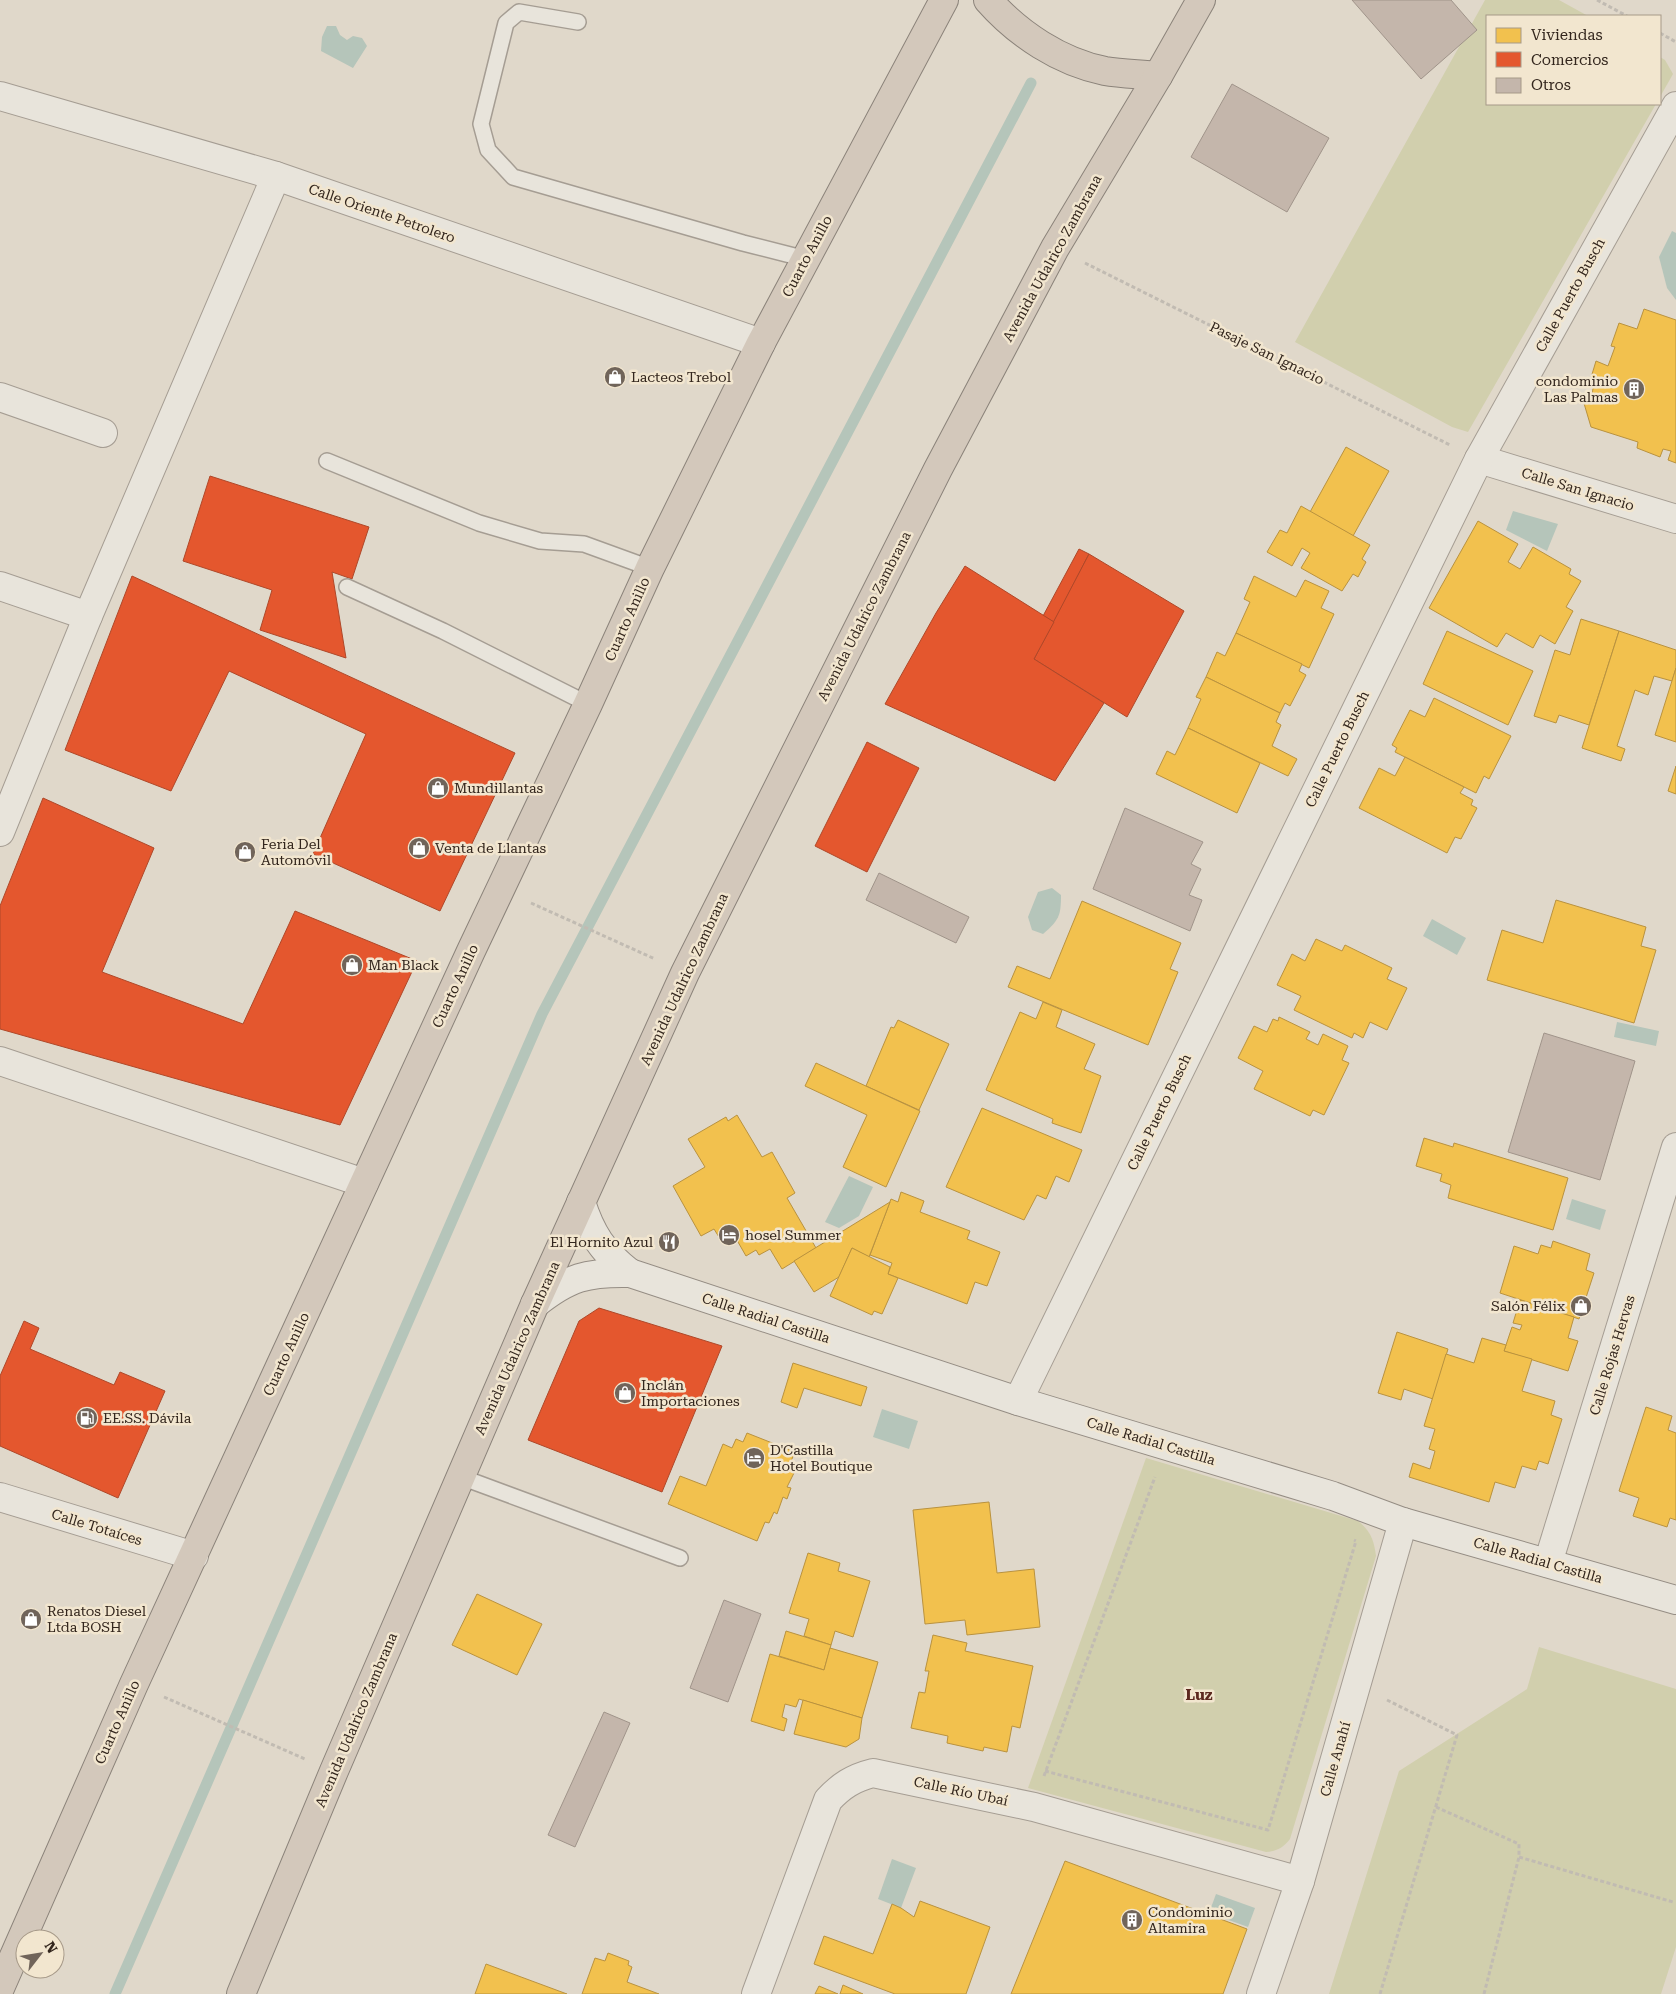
<svg xmlns="http://www.w3.org/2000/svg" width="1676" height="1994" font-family="'Roboto Serif',serif">
	<rect width="100%" height="100%" fill="#e0d8ca"/>
	<g fill="#d1cfad">
		<polygon points="1485,0 1559,0 1588,16 1487,16 1487,104 1656,104 1468,432 1452,427 1295,342"/>
		<polygon points="1660,57 1665,60 1673,74 1660,97"/>
		<path d="M1146,1458L1358,1521C1371,1531 1374,1541 1376,1556L1290,1839C1283,1848 1277,1851 1266,1852L1028,1788Z"/>
		<polygon points="1539,1647 1676,1689 1676,1947 1661,1994 1329,1994 1399,1771 1527,1689"/>
	</g>
	<g fill="#b5c5ba">
		<polygon points="327,26 336,26 340,35 347,40 353,36 362,38 367,46 353,68 321,51 322,37"/>
		<polygon points="1672,231 1676,233 1676,300 1667,288 1659,257"/>
		<polygon points="1513,511 1558,524 1547,551 1506,530"/>
		<path d="M1052,888L1061,895C1061,916 1059,920 1043,934L1032,930L1028,917L1038,892Z"/>
		<polygon points="1432,919 1466,938 1457,955 1423,936"/>
		<polygon points="1617,1022 1659,1031 1656,1046 1614,1037"/>
		<polygon points="849,1176 873,1187 859,1216 839,1228 825,1222"/>
		<polygon points="1572,1199 1606,1210 1600,1230 1566,1219"/>
		<polygon points="882,1409 918,1421 909,1449 873,1437"/>
		<polygon points="892,1859 916,1868 901,1908 878,1899"/>
		<polygon points="1216,1894 1255,1908 1248,1927 1209,1913"/>
	</g>
	<g fill="#f2c14e" stroke="#b9923f">
		<polygon points="1644,309 1676,320 1676,463 1668,460 1671,451 1663,449 1660,457 1637,448 1638,442 1591,427 1583,400 1592,395 1594,382 1590,381 1596,361 1608,366 1615,347 1611,346 1619,323 1637,329"/>
		<polygon points="1346,447 1389,471 1353,536 1310,512"/>
		<polygon points="1301,506 1370,545 1362,559 1366,562 1358,577 1353,574 1342,591 1301,568 1310,553 1302,548 1292,566 1267,552 1280,530 1287,533"/>
		<polygon points="1478,521 1518,544 1508,562 1520,569 1533,547 1571,569 1569,574 1581,581 1566,607 1573,611 1555,644 1540,635 1533,648 1506,633 1497,647 1429,608"/>
		<polygon points="1254,576 1296,597 1305,580 1329,591 1321,608 1334,614 1309,668 1236,633 1250,602 1244,599"/>
		<polygon points="1581,619 1619,631 1589,725 1559,715 1556,723 1534,716 1555,650 1570,655"/>
		<polygon points="1447,631 1533,671 1508,725 1423,684"/>
		<polygon points="1619,631 1676,650 1676,668 1672,681 1654,676 1648,695 1635,690 1617,746 1625,749 1621,761 1582,748"/>
		<polygon points="1236,633 1302,664 1299,671 1306,675 1290,706 1285,703 1280,713 1206,677 1217,652 1225,656"/>
		<polygon points="1676,668 1676,742 1655,735"/>
		<polygon points="1206,677 1280,713 1276,722 1281,725 1272,746 1297,759 1288,776 1188,728 1201,699 1196,697"/>
		<polygon points="1434,698 1511,736 1489,779 1484,776 1476,793 1395,752 1397,748 1392,745 1410,710 1425,717"/>
		<polygon points="1188,728 1260,763 1237,813 1156,774 1167,751 1175,755"/>
		<polygon points="1405,757 1464,787 1460,793 1473,800 1471,805 1477,808 1461,839 1455,837 1447,853 1359,808 1379,768 1395,776"/>
		<polygon points="1676,766 1676,794 1668,791"/>
		<polygon points="1556,900 1646,927 1641,946 1656,950 1634,1023 1487,980 1502,930 1543,943"/>
		<polygon points="1082,901 1181,943 1170,969 1178,972 1148,1045 1008,987 1017,966 1050,979"/>
		<polygon points="1316,939 1342,951 1345,945 1392,968 1387,979 1407,988 1387,1030 1370,1022 1363,1038 1354,1033 1352,1038 1294,1010 1301,996 1277,985 1292,954 1305,961"/>
		<polygon points="1043,1002 1062,1010 1056,1027 1095,1044 1084,1069 1101,1076 1081,1133 1052,1123 1053,1119 986,1090 1020,1012 1036,1019"/>
		<polygon points="1279,1017 1310,1032 1306,1039 1318,1045 1323,1034 1348,1046 1342,1060 1349,1063 1324,1115 1313,1110 1310,1116 1254,1089 1263,1071 1238,1058 1254,1026 1267,1032 1273,1019 1278,1021"/>
		<polygon points="898,1020 949,1044 919,1110 866,1086 891,1027 894,1028"/>
		<polygon points="816,1063 920,1111 886,1187 843,1167 867,1115 805,1086"/>
		<polygon points="982,1108 1082,1150 1069,1182 1056,1176 1046,1199 1037,1195 1024,1220 946,1187"/>
		<polygon points="737,1115 762,1157 772,1152 795,1193 787,1198 816,1248 782,1269 770,1249 759,1255 756,1250 746,1256 734,1235 722,1242 714,1229 701,1236 673,1186 705,1167 688,1139 726,1117 728,1121"/>
		<polygon points="1424,1138 1453,1147 1454,1143 1568,1178 1553,1230 1448,1198 1451,1185 1440,1181 1442,1174 1416,1166"/>
		<polygon points="901,1192 924,1201 920,1212 970,1231 967,1239 1000,1252 987,1286 975,1282 967,1304 888,1274 892,1263 870,1255 891,1199 898,1202"/>
		<polygon points="890,1202 869,1257 852,1248 839,1277 814,1292 794,1261"/>
		<polygon points="1553,1241 1590,1254 1586,1270 1594,1273 1579,1319 1500,1293 1514,1246 1538,1254 1541,1245 1551,1248"/>
		<polygon points="852,1248 890,1267 888,1274 898,1278 882,1314 874,1311 872,1315 830,1296"/>
		<polygon points="1520,1300 1574,1317 1568,1338 1578,1341 1568,1371 1504,1351 1512,1327 1520,1330 1522,1325 1513,1323"/>
		<polygon points="1397,1332 1448,1349 1433,1399 1404,1389 1401,1400 1378,1393"/>
		<polygon points="1482,1338 1506,1345 1504,1351 1532,1359 1522,1391 1555,1401 1551,1415 1562,1419 1548,1464 1539,1461 1536,1470 1522,1466 1515,1488 1495,1482 1489,1502 1409,1477 1413,1463 1430,1469 1435,1451 1429,1449 1435,1429 1424,1426 1446,1354 1474,1363"/>
		<polygon points="793,1363 867,1387 861,1406 804,1388 797,1408 781,1402"/>
		<polygon points="1646,1407 1672,1416 1668,1430 1676,1433 1676,1520 1670,1518 1667,1527 1633,1516 1639,1498 1619,1491"/>
		<polygon points="747,1433 795,1452 788,1468 795,1471 787,1487 791,1488 787,1499 783,1497 777,1514 774,1512 769,1523 765,1522 757,1541 668,1504 680,1476 706,1486 723,1444 732,1448 736,1439 743,1442"/>
		<polygon points="989,1502 997,1573 1034,1569 1040,1627 967,1635 965,1620 925,1624 913,1510"/>
		<polygon points="808,1553 840,1563 838,1571 870,1581 853,1637 835,1631 831,1645 804,1636 809,1619 789,1613"/>
		<polygon points="477,1594 542,1624 517,1675 452,1645"/>
		<polygon points="786,1631 831,1645 824,1670 779,1656"/>
		<polygon points="933,1635 967,1643 965,1651 1033,1666 1020,1728 1012,1726 1007,1752 984,1747 983,1751 947,1743 948,1736 911,1728 919,1692 925,1693 929,1671 925,1671"/>
		<polygon points="830,1648 878,1662 862,1718 799,1699 796,1707 785,1704 782,1717 787,1719 784,1731 751,1721 770,1654 824,1670"/>
		<polygon points="803,1700 862,1718 859,1739 846,1747 794,1734"/>
		<polygon points="1065,1861 1247,1929 1223,1994 1011,1994"/>
		<polygon points="920,1901 990,1927 966,1994 895,1994 814,1964 824,1936 873,1954 892,1904 901,1908 914,1917"/>
		<polygon points="608,1953 629,1961 628,1965 632,1967 627,1982 659,1994 582,1994 595,1958 605,1961"/>
		<polygon points="486,1964 567,1994 475,1994"/>
		<polygon points="843,1985 863,1994 840,1994"/>
		<polygon points="819,1986 838,1994 815,1994"/>
	</g>
	<g fill="#e4572e" stroke="#af4829">
		<polygon points="210,476 369,527 352,579 332,572 346,658 260,630 272,590 183,561"/>
		<polygon points="1079,549 1089,554 1054,622 1043,616"/>
		<polygon points="1089,554 1184,611 1127,717 1034,659"/>
		<polygon points="965,566 1054,622 1034,659 1104,703 1055,781 885,704 936,613"/>
		<polygon points="132,576 515,753 440,911 313,854 366,734 229,671 171,791 65,750"/>
		<polygon points="867,742 919,768 867,872 815,846"/>
		<polygon points="43,798 154,848 102,972 243,1024 295,911 417,961 340,1125 0,1029 0,906"/>
		<polygon points="599,1308 722,1346 662,1492 528,1440 579,1321"/>
		<polygon points="24,1321 39,1328 30,1349 114,1385 120,1372 165,1391 118,1498 0,1446 0,1376"/>
	</g>
	<g fill="none" stroke-linecap="round" stroke-linejoin="round">
		<polyline stroke="#b5c5ba" stroke-width="11" points="115,1994 542,1014 1031,83"/>
	</g>
	<g fill="#c4b6ab" stroke="#a0948a">
		<polygon points="1352,0 1451,0 1477,30 1421,79"/>
		<polygon points="1232,84 1329,138 1287,212 1191,157"/>
		<polygon points="1125,808 1203,842 1191,864 1201,869 1189,895 1202,900 1190,931 1093,889"/>
		<polygon points="879,873 969,917 956,943 866,900"/>
		<polygon points="1544,1033 1635,1061 1600,1180 1508,1152"/>
		<polygon points="724,1600 761,1614 728,1702 690,1688"/>
		<polygon points="604,1712 630,1723 575,1847 548,1835"/>
	</g>
	<g fill="none" stroke-linecap="round" stroke-linejoin="round">
		<g stroke="#a59d93" stroke-width="18">
			<g id="lane">
				<polyline points="578,22 519,12 506,23 481,124 488,150 513,177 743,243 806,259"/>
				<polyline points="327,461 479,523 540,541 584,544 650,568"/>
				<polyline points="347,587 443,631 588,704"/>
				<polyline points="461,1477 680,1558"/>
			</g>
		</g>
		<g stroke="#a59d93" stroke-width="30">
			<g id="street">
				<polyline points="0,96 276,176 761,343"/>
				<polyline points="0,397 103,433"/>
				<polyline points="1479,459 1676,519"/>
				<polyline points="0,586 88,616"/>
				<polyline points="0,832 88,616 276,176"/>
				<polyline points="0,1061 364,1183"/>
				<polyline points="1018,1401 1479,459 1676,106"/>
				<polyline points="0,1497 194,1556"/>
				<polyline points="1548,1563 1676,1147"/>
				<path d="M756,1994L828,1800C841,1786 853,1778 873,1773L1034,1807L1300,1881"/>
				<polyline points="1261,1994 1300,1881 1403,1522"/>
			</g>
		</g>
		<g stroke="#958d84" stroke-width="30">
			<g id="secondary">
				<path d="M581,1202C591,1234 603,1252 630,1273"/>
				<path d="M535,1304C569,1277 587,1272 630,1273L1018,1401L1333,1496L1403,1522L1676,1600"/>
			</g>
		</g>
		<g stroke="#8b837a" stroke-width="30">
			<g id="highway">
				<path d="M988,0C1018,34 1060,62 1105,71C1122,74 1141,74 1158,76"/>
				<polyline points="0,1988 134,1684 471,951 588,704 650,568 761,343 944,0"/>
				<polyline points="241,1994 334,1771 535,1304 685,973 938,469 1055,248 1158,76 1201,0"/>
			</g>
		</g>
		<g stroke="#c1bbb2" stroke-width="3" stroke-dasharray="4 2.5" stroke-linecap="butt">
			<polyline points="1597,0 1627,16"/>
			<polyline points="1660,33 1676,42"/>
			<polyline points="1085,263 1450,445"/>
			<polyline points="531,903 655,959"/>
			<polyline points="164,1697 305,1759"/>
			<polyline points="1045,1771 1268,1830 1356,1541 1354,1540"/>
			<polyline points="1044,1776 1155,1477"/>
			<polyline points="1436,1807 1519,1844 1519,1857 1673,1902"/>
			<polyline points="1380,1994 1457,1735 1387,1700"/>
			<polyline points="1484,1994 1519,1857"/>
		</g>
		<use href="#lane" stroke="#e8e4db" stroke-width="15"/>
		<use href="#street" stroke="#e8e4db" stroke-width="28"/>
		<use href="#secondary" stroke="#e8e4db" stroke-width="28"/>
		<use href="#highway" stroke="#d3c8bb" stroke-width="28"/>
	</g>
	<defs>
		<g id="shop-disc" transform="scale(1.125)"><circle r="9.5" fill="#70645a" stroke="#f2e6cf"/><path d="M-5-2.5h2.3a2.7 3.5 0 0 1 5.4 0H5L5.5 6h-11ZM-1.5-2.5h3a1.5 2.3 0 0 0-3 0Z" fill="#fff"/></g>
		<g id="building-disc" transform="scale(1.125)"><circle r="9.5" fill="#70645a" stroke="#f2e6cf"/><path d="M-4-6H4V6H1V3H-1V6H-4ZM-2.5-4.3h1.7v1.8h-1.7ZM.8-4.3h1.7v1.8H.8ZM-2.5-1h1.7V.8h-1.7ZM.8-1h1.7V.8H.8Z" fill="#fff"/></g>
		<g id="hotel-disc" transform="scale(1.125)"><circle r="9.5" fill="#70645a" stroke="#f2e6cf"/><path d="M-6-4.5h1.5V1H6V5H4.5V3h-9V5H-6ZM-4 0a1.8 1.8 0 1 1 3.6 0ZM.5 0V-2.5h3Q6-2.5 6 0Z" fill="#fff"/></g>
		<g id="restaurant-disc" transform="scale(1.125)"><circle r="9.5" fill="#70645a" stroke="#f2e6cf"/><path d="M-5-6h1v4h1v-4h1v4h1v-4h1v5L-1.5 .5V6h-2V.5L-5-1ZM5-6V6H3V1.5H1.5Q1.5-4 5-6Z" fill="#fff"/></g>
		<g id="fuel-disc" transform="scale(1.125)"><circle r="9.5" fill="#70645a" stroke="#f2e6cf"/><path d="M-5.5-6h7V0h2V4h1.3V-2.5L3-4.5l.8-.8L6-3V5H2.5V1h-1V6h-7ZM-4.2-4.7v3.2H.2V-4.7Z" fill="#fff"/></g>
	</defs>
	<g fill-rule="evenodd">
		<use href="#shop-disc" x="615" y="377"/>
		<use href="#building-disc" x="1634" y="389"/>
		<use href="#shop-disc" x="438" y="788"/>
		<use href="#shop-disc" x="419" y="848"/>
		<use href="#shop-disc" x="245" y="852"/>
		<use href="#shop-disc" x="352" y="965"/>
		<use href="#hotel-disc" x="729" y="1235"/>
		<use href="#restaurant-disc" x="669" y="1242"/>
		<use href="#shop-disc" x="1581" y="1306"/>
		<use href="#shop-disc" x="625" y="1393"/>
		<use href="#fuel-disc" x="87" y="1418"/>
		<use href="#hotel-disc" x="754" y="1458"/>
		<use href="#shop-disc" x="31" y="1619"/>
		<use href="#building-disc" x="1132" y="1920"/>
	</g>
	<g text-anchor="middle" stroke-width="5" stroke-linejoin="round" paint-order="stroke">
		<g font-size="14" fill="#33261d" stroke="#f2e6cf">
			<text transform="translate(382 213) rotate(19)" y="5">Calle Oriente Petrolero</text>
			<text transform="translate(807 256) rotate(-62)" y="5">Cuarto Anillo</text>
			<text transform="translate(1052 258) rotate(-61)" y="5">Avenida Udalrico Zambrana</text>
			<text transform="translate(1570 295) rotate(-61)" y="5">Calle Puerto Busch</text>
			<text transform="translate(1267 353) rotate(26)" y="5">Pasaje San Ignacio</text>
			<text transform="translate(1578 489) rotate(17)" y="5">Calle San Ignacio</text>
			<text transform="translate(864 616) rotate(-63)" y="5">Avenida Udalrico Zambrana</text>
			<text transform="translate(627 619) rotate(-66)" y="5">Cuarto Anillo</text>
			<text transform="translate(1337 749) rotate(-64)" y="5">Calle Puerto Busch</text>
			<text transform="translate(684 979) rotate(-65)" y="5">Avenida Udalrico Zambrana</text>
			<text transform="translate(455 986) rotate(-65)" y="5">Cuarto Anillo</text>
			<text transform="translate(1159 1112) rotate(-64)" y="5">Calle Puerto Busch</text>
			<text transform="translate(766 1318) rotate(18)" y="5">Calle Radial Castilla</text>
			<text transform="translate(517 1348) rotate(-66)" y="5">Avenida Udalrico Zambrana</text>
			<text transform="translate(286 1354) rotate(-65)" y="5">Cuarto Anillo</text>
			<text transform="translate(1612 1355) rotate(-73)" y="5">Calle Rojas Hervas</text>
			<text transform="translate(1151 1441) rotate(17)" y="5">Calle Radial Castilla</text>
			<text transform="translate(97 1527) rotate(17)" y="5">Calle Totaíces</text>
			<text transform="translate(1538 1560) rotate(16)" y="5">Calle Radial Castilla</text>
			<text transform="translate(356 1720) rotate(-67)" y="5">Avenida Udalrico Zambrana</text>
			<text transform="translate(117 1722) rotate(-66)" y="5">Cuarto Anillo</text>
			<text transform="translate(1335 1759) rotate(-74)" y="5">Calle Anahí</text>
			<text transform="translate(961 1791) rotate(12)" y="5">Calle Río Ubaí</text>
		</g>
		<g font-size="14" fill="#33261d" stroke="#f2e6cf" text-anchor="start">
			<text x="631" y="382">Lacteos Trebol</text>
			<text x="1618" y="386" text-anchor="end">condominio<tspan x="1618" dy="16">Las Palmas</tspan></text>
			<text x="454" y="793">Mundillantas</text>
			<text x="261" y="849">Feria Del<tspan x="261" dy="16">Automóvil</tspan></text>
			<text x="435" y="853">Venta de Llantas</text>
			<text x="368" y="970">Man Black</text>
			<text x="745" y="1240">hosel Summer</text>
			<text x="653" y="1247" text-anchor="end">El Hornito Azul</text>
			<text x="1565" y="1311" text-anchor="end">Salón Félix</text>
			<text x="641" y="1390">Inclán<tspan x="641" dy="16">Importaciones</tspan></text>
			<text x="103" y="1423">EE.SS. Dávila</text>
			<text x="770" y="1455">D'Castilla<tspan x="770" dy="16">Hotel Boutique</tspan></text>
			<text x="47" y="1616">Renatos Diesel<tspan x="47" dy="16">Ltda BOSH</tspan></text>
			<text x="1148" y="1917">Condominio<tspan x="1148" dy="16">Altamira</tspan></text>
		</g>
		<g font-size="15" font-weight="bold" fill="#5c281f" stroke="#f2e6cf">
			<text x="1199" y="1700">Luz</text>
		</g>
	</g>
	<rect x="1486" y="15" width="175" height="90" fill="#f2e6cf" stroke="#a69988"/>
	<rect x="1496" y="28" width="25" height="15" fill="#f2c14e" stroke="#a69988"/>
	<text x="1531" y="40" font-size="15" fill="#33261d">Viviendas</text>
	<rect x="1496" y="52" width="25" height="15" fill="#e4572e" stroke="#a69988"/>
	<text x="1531" y="65" font-size="15" fill="#33261d">Comercios</text>
	<rect x="1496" y="78" width="25" height="15" fill="#c4b6ab" stroke="#a69988"/>
	<text x="1531" y="90" font-size="15" fill="#33261d">Otros</text>
	<g transform="translate(40 1954) rotate(59)"><circle r="24" fill="#f2e6cf" stroke="#a69988"/>
	<path d="M0-4L9 19L0 12L-9 19Z" fill="#70645a"/>
	<text y="-8" font-size="14" font-weight="bold" text-anchor="middle" fill="#33261d">N</text>
	</g>
</svg>
